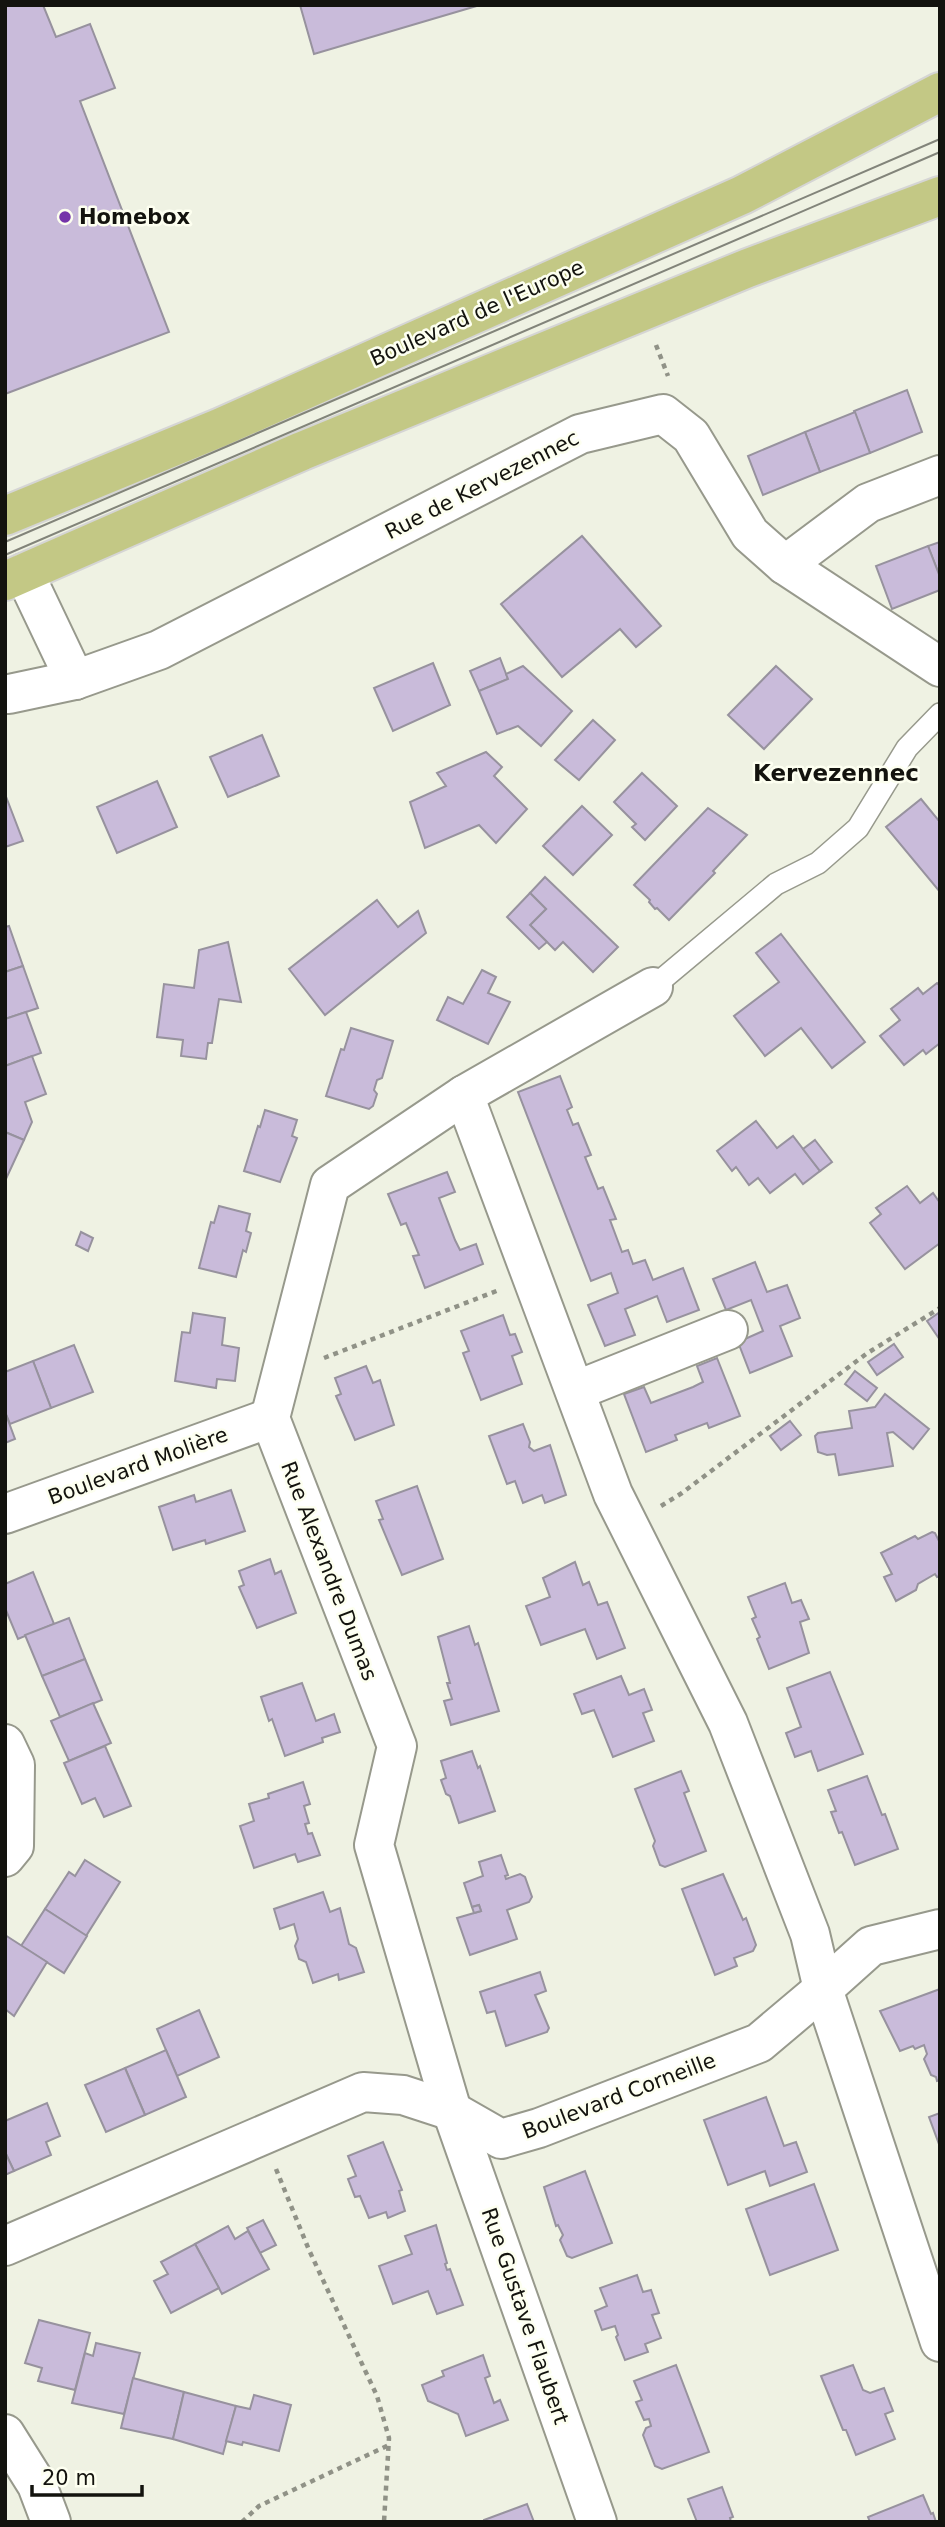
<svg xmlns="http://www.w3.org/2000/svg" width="945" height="2527" font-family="'DejaVu Sans',sans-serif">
	<rect width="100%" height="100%" fill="#eff2e3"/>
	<g fill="#c9bbda" stroke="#97929e" stroke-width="2">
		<polygon points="5,5 43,5 56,37 90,24 115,88 80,101 169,332 5,394"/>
		<polygon points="300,5 480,5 314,54"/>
		<polygon points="907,390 922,432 870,453 854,411"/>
		<polygon points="855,412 870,453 820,472 805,432"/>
		<polygon points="805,432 820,472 763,495 748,456"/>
		<polygon points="582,536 661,626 636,647 620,629 562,677 501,604"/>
		<polygon points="940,542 940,577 928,546"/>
		<polygon points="928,546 940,577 940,590 892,609 876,566"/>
		<polygon points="500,658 508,679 479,691 470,671"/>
		<polygon points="433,663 450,705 393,731 374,688"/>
		<polygon points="523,666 572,711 541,746 518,726 497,734 479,691 508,679 506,674"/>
		<polygon points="776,666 812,699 764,749 728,715"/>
		<polygon points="593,720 615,740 579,780 555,760"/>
		<polygon points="262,735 279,776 228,797 210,757"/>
		<polygon points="486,752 502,767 494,776 527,809 496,843 479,825 425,848 410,802 446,786 437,773"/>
		<polygon points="642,773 677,806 645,840 632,827 636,824 614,802"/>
		<polygon points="157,781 177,827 117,853 97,807"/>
		<polygon points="5,794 23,841 5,847"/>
		<polygon points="921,799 940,822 940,892 886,827"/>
		<polygon points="582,806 612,835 573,875 543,846"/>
		<polygon points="708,808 747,835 713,871 715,873 669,920 657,908 655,909 649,902 650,900 634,885"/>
		<polygon points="545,877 618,947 593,972 563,942 555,950 530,925 546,909 530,893"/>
		<polygon points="530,893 546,909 530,925 547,942 539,949 507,917"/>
		<polygon points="377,900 398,927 418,911 426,933 325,1015 289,969"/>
		<polygon points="9,926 23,966 5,972 5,927"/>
		<polygon points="781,934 865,1042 832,1068 801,1028 765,1056 734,1016 779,982 756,953"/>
		<polygon points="228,942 241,1002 219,999 212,1043 208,1043 206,1059 181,1056 183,1040 157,1037 164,984 194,988 199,950"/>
		<polygon points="23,966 38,1008 5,1019 5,972"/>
		<polygon points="482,970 496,977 488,993 510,1002 488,1044 437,1020 448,997 463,1004"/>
		<polygon points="937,983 940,986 940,1043 926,1054 923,1050 904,1065 880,1036 900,1020 891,1009 918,988 923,994"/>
		<polygon points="26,1012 41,1053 5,1066 5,1019"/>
		<polygon points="351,1028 393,1041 382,1078 377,1080 374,1090 377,1094 373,1106 369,1109 326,1096 341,1049 344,1050"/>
		<polygon points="32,1056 46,1094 25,1102 32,1122 24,1140 5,1132 5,1066"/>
		<polygon points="560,1076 572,1107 567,1110 573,1125 578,1123 591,1155 585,1157 598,1189 603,1187 616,1219 610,1220 622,1252 628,1250 633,1264 645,1260 653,1280 683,1268 699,1310 667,1322 657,1296 625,1309 635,1335 605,1346 588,1305 618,1293 611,1273 591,1281 518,1092"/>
		<polygon points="265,1110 297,1120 292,1136 297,1138 280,1182 244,1171 258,1126 260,1127"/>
		<polygon points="756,1121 777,1148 793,1136 820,1171 803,1184 795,1174 770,1193 758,1178 749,1185 736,1167 732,1171 717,1151"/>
		<polygon points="5,1132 24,1140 5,1181"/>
		<polygon points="815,1140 832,1162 820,1171 803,1149"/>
		<polygon points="447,1172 455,1192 439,1198 455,1240 460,1250 476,1244 483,1264 425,1288 413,1256 419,1255 406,1223 401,1225 388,1194"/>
		<polygon points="907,1186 920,1203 933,1193 940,1203 940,1243 905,1269 870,1223 881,1214 876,1208"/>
		<polygon points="219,1206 250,1214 246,1231 251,1233 246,1252 243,1250 236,1277 199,1268 211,1222 214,1223"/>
		<polygon points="81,1232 93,1238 88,1251 76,1245"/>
		<polygon points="755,1262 767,1292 787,1285 800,1318 780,1326 792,1356 750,1373 738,1342 763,1331 751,1300 726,1310 713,1279"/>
		<polygon points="940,1312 940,1340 927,1321"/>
		<polygon points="193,1313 225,1318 222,1345 239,1348 235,1381 217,1379 216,1388 175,1381 182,1332 190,1333"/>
		<polygon points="503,1315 510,1335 515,1334 522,1352 512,1356 522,1384 481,1400 463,1353 469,1351 461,1331"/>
		<polygon points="894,1344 903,1357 877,1375 868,1362"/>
		<polygon points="74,1345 93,1392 51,1408 33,1361"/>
		<polygon points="717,1358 740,1416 709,1428 707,1423 675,1435 677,1440 646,1452 624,1394 644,1387 651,1403 693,1387 703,1382 697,1366"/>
		<polygon points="33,1361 51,1408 10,1424 5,1412 5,1372"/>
		<polygon points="366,1366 373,1383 380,1380 394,1425 355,1440 336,1396 341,1394 335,1378"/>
		<polygon points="855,1371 877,1388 867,1401 845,1384"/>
		<polygon points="885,1394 929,1429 913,1449 893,1432 887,1433 893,1466 839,1475 835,1454 827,1455 818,1452 815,1436 818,1433 852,1428 849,1411 875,1407"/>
		<polygon points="5,1412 15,1439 5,1443"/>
		<polygon points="790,1421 801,1435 781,1450 770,1436"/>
		<polygon points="523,1424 530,1442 529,1447 534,1451 550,1445 566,1495 545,1503 542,1495 523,1503 515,1481 507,1484 489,1436"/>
		<polygon points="417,1486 443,1559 402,1575 379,1520 383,1519 376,1501"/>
		<polygon points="231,1490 245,1531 206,1544 205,1540 173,1550 159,1507 194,1495 196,1502"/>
		<polygon points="932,1532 935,1533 940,1543 940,1576 937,1577 935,1574 918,1584 916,1590 896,1601 884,1577 892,1574 881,1553 915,1536 918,1539"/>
		<polygon points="270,1559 275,1574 281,1571 296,1613 257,1628 239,1587 244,1585 239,1571"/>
		<polygon points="575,1562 583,1585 589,1582 598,1605 607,1602 625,1648 597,1659 585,1629 541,1645 526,1606 550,1597 543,1578"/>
		<polygon points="33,1572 54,1624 18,1639 5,1608 5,1584"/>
		<polygon points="785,1583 792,1603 801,1600 809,1619 800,1622 809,1653 769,1669 757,1639 760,1637 752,1619 756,1617 748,1597"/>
		<polygon points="69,1618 85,1659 42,1676 25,1635"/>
		<polygon points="469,1626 475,1645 478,1643 499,1711 451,1725 444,1701 452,1699 447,1683 450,1683 438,1637"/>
		<polygon points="85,1659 102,1700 60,1717 42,1676"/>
		<polygon points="830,1672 863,1754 818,1771 811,1751 795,1757 786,1733 801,1727 787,1688"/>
		<polygon points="621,1676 629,1695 644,1689 652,1710 643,1713 654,1741 613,1757 594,1710 582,1714 574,1694"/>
		<polygon points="302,1683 316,1721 334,1714 340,1732 322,1738 323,1742 285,1756 272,1719 269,1721 261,1697"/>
		<polygon points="93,1703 111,1743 69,1761 51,1721"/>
		<polygon points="105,1746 131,1806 104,1817 95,1798 82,1804 64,1763"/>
		<polygon points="472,1751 478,1768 480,1766 495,1811 459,1823 450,1796 446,1794 441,1780 446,1778 441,1761"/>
		<polygon points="681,1771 689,1791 684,1793 706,1851 665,1867 660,1865 653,1846 655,1841 635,1789"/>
		<polygon points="867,1776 882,1815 885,1814 898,1849 855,1865 842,1832 839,1833 831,1812 836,1811 828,1790"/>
		<polygon points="303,1782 310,1804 304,1806 309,1823 305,1824 308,1834 312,1833 320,1855 298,1862 295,1854 254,1868 240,1826 254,1821 249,1804 269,1798 268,1794"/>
		<polygon points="501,1855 508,1875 505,1876 506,1879 520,1874 525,1877 532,1897 529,1902 507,1910 517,1939 470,1955 457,1918 481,1911 479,1905 472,1907 464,1883 483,1876 479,1862"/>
		<polygon points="85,1860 120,1882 86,1936 45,1909 69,1872 75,1876"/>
		<polygon points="723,1874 743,1920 746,1918 756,1945 753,1951 734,1958 737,1966 715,1975 682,1889"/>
		<polygon points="323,1892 330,1912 340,1908 349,1944 356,1948 364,1972 339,1980 338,1974 313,1983 306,1962 299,1959 295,1946 298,1939 294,1924 280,1929 274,1909"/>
		<polygon points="479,1905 481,1911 474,1913 472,1907"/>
		<polygon points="45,1909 87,1936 64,1973 21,1946"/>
		<polygon points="5,1935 47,1962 14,2016 5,2009"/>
		<polygon points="540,1972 546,1991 535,1995 549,2028 547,2032 506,2046 495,2011 487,2013 480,1992"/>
		<polygon points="940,1989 940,2080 937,2081 936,2077 931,2075 924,2059 927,2054 924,2045 915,2049 913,2046 900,2051 880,2011"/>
		<polygon points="199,2010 219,2057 177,2076 157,2029"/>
		<polygon points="166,2050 186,2097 145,2115 125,2068"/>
		<polygon points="125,2068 145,2115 106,2132 85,2085"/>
		<polygon points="766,2097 784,2146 796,2142 807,2172 770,2186 765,2171 728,2185 704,2120"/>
		<polygon points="47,2103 60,2136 46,2142 51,2155 14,2171 5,2152 5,2121"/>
		<polygon points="940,2113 940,2147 929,2117"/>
		<polygon points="383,2142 402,2190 399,2191 405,2211 388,2218 386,2212 369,2218 360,2196 355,2197 348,2179 356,2176 348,2156"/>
		<polygon points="5,2152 14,2171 5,2175"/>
		<polygon points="585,2171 612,2243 572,2258 567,2256 560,2240 563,2235 558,2225 556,2226 544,2187"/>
		<polygon points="814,2184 838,2250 770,2275 746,2209"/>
		<polygon points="263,2220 276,2245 260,2253 247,2228"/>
		<polygon points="436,2225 447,2263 445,2264 447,2270 450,2269 463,2305 437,2314 428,2291 393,2304 379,2266 412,2254 405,2236"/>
		<polygon points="228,2226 235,2239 248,2231 269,2269 222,2294 195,2244"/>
		<polygon points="195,2244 219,2288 171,2313 154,2281 168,2274 161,2262"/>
		<polygon points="637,2275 643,2292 651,2290 659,2313 652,2315 661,2338 645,2344 648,2352 625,2360 616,2337 618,2335 615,2326 602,2330 595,2311 607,2306 600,2288"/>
		<polygon points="39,2320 90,2333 75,2390 38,2381 42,2368 25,2363"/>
		<polygon points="96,2343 140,2353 124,2414 72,2403 85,2353 93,2356"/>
		<polygon points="483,2355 490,2376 485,2378 494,2403 500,2400 508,2420 466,2436 458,2414 428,2401 422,2385 444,2376 442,2371"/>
		<polygon points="676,2365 709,2452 662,2469 655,2466 643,2435 646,2428 651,2426 649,2419 644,2420 636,2402 642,2400 634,2381"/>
		<polygon points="853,2365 863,2390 870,2393 884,2388 893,2411 885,2414 895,2439 856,2455 846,2430 843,2430 821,2376"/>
		<polygon points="133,2378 184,2392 173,2439 121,2428"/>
		<polygon points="184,2392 236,2406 223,2454 173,2439"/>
		<polygon points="254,2395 291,2405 279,2451 243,2442 242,2445 226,2441 236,2406 250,2409"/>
		<polygon points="722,2487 733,2517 730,2518 731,2522 697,2522 688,2499"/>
		<polygon points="923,2495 931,2514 933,2513 936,2522 870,2522 868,2517"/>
		<polygon points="527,2504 534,2522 484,2522 484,2520"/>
	</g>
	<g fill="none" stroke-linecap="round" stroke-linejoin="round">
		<g stroke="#97998c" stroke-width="24">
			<polyline id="service" points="653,987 776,884 818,863 858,828 907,748 940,714"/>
		</g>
		<g stroke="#97998c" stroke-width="42">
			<g id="minor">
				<polyline points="785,565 868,503 940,475"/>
				<polyline points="24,573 75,680"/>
				<polyline points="9,694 75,680 159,650 580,434 663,414 691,436 750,534 785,565 940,667"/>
				<polyline points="464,1095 653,987"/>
				<polyline points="575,1391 728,1330"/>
				<polyline points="5,1514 270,1418"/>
				<polyline points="5,1744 15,1765 14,1846 5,1857"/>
				<polyline points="5,2246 363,2092 403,2095 452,2111 501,2139 539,2128 759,2043 823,1989 871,1946 940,1929"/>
				<polyline points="5,2434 37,2485 51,2522"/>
				<polyline points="597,2522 452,2111 374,1845 397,1746 270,1418 330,1185 464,1095 613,1494 728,1723 810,1934 823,1989 940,2342"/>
			</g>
		</g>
		<g stroke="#d5d5d4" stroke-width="42">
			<g id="primary">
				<polyline points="5,516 219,428 742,195 940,92"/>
				<polyline points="5,581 302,451 748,268 940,196"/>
			</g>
		</g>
		<g stroke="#909287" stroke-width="4.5" stroke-dasharray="5 5" stroke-linecap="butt">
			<polyline points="656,345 668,376"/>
			<polyline points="324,1358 499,1290"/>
			<polyline points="661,1506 682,1493 866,1354 940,1308"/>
			<polyline points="276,2169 309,2250 377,2396 389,2438 384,2522"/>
			<polyline points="242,2522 259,2506 389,2445"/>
		</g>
		<use href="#service" stroke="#fff" stroke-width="21"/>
		<use href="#minor" stroke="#fff" stroke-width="38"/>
		<use href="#primary" stroke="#c3c885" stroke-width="38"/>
		<g stroke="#82847a" stroke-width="2">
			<polyline points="5,542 940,139"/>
			<polyline points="5,555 940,152"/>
		</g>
	</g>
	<circle fill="#7534a9" stroke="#fdfff0" stroke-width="2.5" cx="65" cy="217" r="7"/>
	<g text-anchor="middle" stroke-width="5" stroke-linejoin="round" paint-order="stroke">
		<g font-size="21" font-weight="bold" fill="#13130e" stroke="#fdfff0" text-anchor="start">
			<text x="79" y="224">Homebox</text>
		</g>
		<g font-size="21" fill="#13130e" stroke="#fdfff0">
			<text transform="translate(477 313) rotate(-24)" y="7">Boulevard de l'Europe</text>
			<text transform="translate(482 485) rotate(-27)" y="7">Rue de Kervezennec</text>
			<text transform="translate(138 1466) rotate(-20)" y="7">Boulevard Molière</text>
			<text transform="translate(329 1571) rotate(69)" y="7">Rue Alexandre Dumas</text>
			<text transform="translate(619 2096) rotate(-21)" y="7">Boulevard Corneille</text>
			<text transform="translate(525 2316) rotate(71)" y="7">Rue Gustave Flaubert</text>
		</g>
		<g font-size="23" font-weight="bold" fill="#13130e" stroke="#fdfff0">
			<text x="836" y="781">Kervezennec</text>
		</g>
	</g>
	<rect width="945" height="2527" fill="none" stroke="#13130e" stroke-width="14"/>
	<path d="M32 2485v10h110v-10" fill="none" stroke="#13130e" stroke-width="3.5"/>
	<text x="42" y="2485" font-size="21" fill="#13130e" stroke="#fdfff0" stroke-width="5" paint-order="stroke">20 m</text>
</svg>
